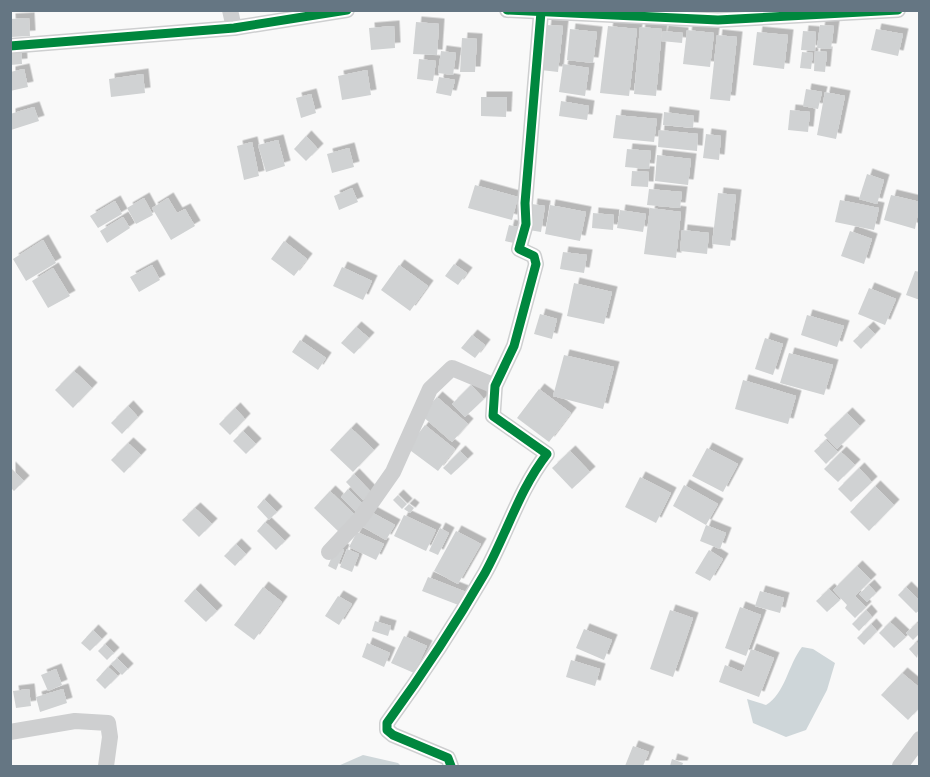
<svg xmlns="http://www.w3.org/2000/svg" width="930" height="777" font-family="'DejaVu Sans',sans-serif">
	<defs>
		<filter id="shadow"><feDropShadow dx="5.5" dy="-5.5" stdDeviation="0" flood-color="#0004"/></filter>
	</defs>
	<rect width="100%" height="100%" fill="#f9f9f9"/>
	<g fill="#ced6d9">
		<path d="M802,647L813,649L835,663L827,690L806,730L786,737L753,723L747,699L766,705C785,694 788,665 802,647Z"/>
		<polygon points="363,755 398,763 401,766 338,766"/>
	</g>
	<g fill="#d0d2d3" filter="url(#shadow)">
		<polygon points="29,18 30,36 11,37 10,19"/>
		<polygon points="416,22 439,24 437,55 413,54"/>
		<polygon points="546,25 563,26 558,72 541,70"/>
		<polygon points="820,25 834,26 831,49 817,48"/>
		<polygon points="394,26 395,48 371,50 369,28"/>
		<polygon points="608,26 637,29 629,96 600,93"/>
		<polygon points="640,27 662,29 656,96 634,94"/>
		<polygon points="570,29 597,32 593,63 567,60"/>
		<polygon points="876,29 903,34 898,56 871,50"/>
		<polygon points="687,30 714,33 710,67 683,64"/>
		<polygon points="663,31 683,33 682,43 661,41"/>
		<polygon points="803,31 816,32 815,51 801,50"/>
		<polygon points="757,32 788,35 784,69 753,65"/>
		<polygon points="717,35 737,37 730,101 710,99"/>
		<polygon points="462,38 477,39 475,72 460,72"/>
		<polygon points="21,49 22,64 10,65 10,51"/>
		<polygon points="441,51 456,53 453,75 438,73"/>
		<polygon points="815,51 827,52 825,72 814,71"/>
		<polygon points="802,52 813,53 811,69 800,68"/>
		<polygon points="419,59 436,61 433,81 417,79"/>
		<polygon points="563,64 589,68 585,96 559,92"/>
		<polygon points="24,69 28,87 10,91 10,72"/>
		<polygon points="367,70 371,95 342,100 338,76"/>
		<polygon points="143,74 145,93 111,97 109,79"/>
		<polygon points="439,77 455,80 451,96 436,93"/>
		<polygon points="806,89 822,92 818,109 803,106"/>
		<polygon points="825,92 845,96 836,139 817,135"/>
		<polygon points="311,94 316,113 301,118 296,98"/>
		<polygon points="481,97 507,97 506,117 481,116"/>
		<polygon points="561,101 589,106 587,120 559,116"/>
		<polygon points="34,107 39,121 11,130 10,114"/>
		<polygon points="790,110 810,112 808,132 788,130"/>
		<polygon points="664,112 694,116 693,128 663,125"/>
		<polygon points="616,115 657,119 654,142 613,138"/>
		<polygon points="659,130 698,134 697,151 658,147"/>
		<polygon points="706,134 721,136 719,160 703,158"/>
		<polygon points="306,136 318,149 306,161 294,149"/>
		<polygon points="278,140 285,166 266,172 258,145"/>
		<polygon points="252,142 259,176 244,180 237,146"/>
		<polygon points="349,148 354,167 332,173 327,154"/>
		<polygon points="627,149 651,151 649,169 625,167"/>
		<polygon points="657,155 691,159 688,185 655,181"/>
		<polygon points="632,171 649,172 648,187 631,186"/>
		<polygon points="867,174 884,180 877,204 859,199"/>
		<polygon points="475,185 518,197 512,220 468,208"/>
		<polygon points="352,188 358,202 339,210 334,196"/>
		<polygon points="649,189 682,192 680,208 647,205"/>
		<polygon points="718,193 736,195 730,246 712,244"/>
		<polygon points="891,195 920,202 915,229 884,220"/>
		<polygon points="144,198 153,215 136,224 127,208"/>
		<polygon points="168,198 177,213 185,209 195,226 171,240 152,208"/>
		<polygon points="840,200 879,208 874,230 835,222"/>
		<polygon points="115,201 122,214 98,228 90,216"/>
		<polygon points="532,204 545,206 541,232 529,230"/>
		<polygon points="550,205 586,212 580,241 545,234"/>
		<polygon points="650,208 681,212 676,258 644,254"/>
		<polygon points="620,210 646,214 643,232 617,228"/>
		<polygon points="593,213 614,215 613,230 592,228"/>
		<polygon points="123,217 130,228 107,243 100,231"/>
		<polygon points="509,225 522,228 518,244 505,241"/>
		<polygon points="682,230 709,233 707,254 680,251"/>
		<polygon points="850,231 872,239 864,264 841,256"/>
		<polygon points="43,240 56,263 26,281 13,259"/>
		<polygon points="284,241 307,259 294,276 271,259"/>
		<polygon points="563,252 587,255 584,273 560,269"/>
		<polygon points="454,264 467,273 458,285 445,276"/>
		<polygon points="152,265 160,280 139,292 130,277"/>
		<polygon points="399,265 428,286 410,311 381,290"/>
		<polygon points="342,267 372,281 363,300 333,286"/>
		<polygon points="53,268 70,296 48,308 32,281"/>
		<polygon points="915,271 920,272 920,300 906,295"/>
		<polygon points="574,283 612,292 604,324 567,316"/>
		<polygon points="869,288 896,299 885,325 858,314"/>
		<polygon points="540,314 557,319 552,339 534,334"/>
		<polygon points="807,315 844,326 837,347 801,335"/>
		<polygon points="356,327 369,338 354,354 341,343"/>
		<polygon points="868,327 875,334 861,349 853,341"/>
		<polygon points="472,335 485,345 475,358 461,348"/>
		<polygon points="765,338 783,344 773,375 755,369"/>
		<polygon points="300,340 326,358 318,370 292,352"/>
		<polygon points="789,353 833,365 824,395 780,383"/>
		<polygon points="564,355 614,367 603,409 553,396"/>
		<polygon points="74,371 92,388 73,408 55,390"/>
		<polygon points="743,380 796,396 788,424 735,409"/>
		<polygon points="471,385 484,399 465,417 452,404"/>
		<polygon points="539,389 571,413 549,442 517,418"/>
		<polygon points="437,397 468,424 452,442 421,415"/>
		<polygon points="128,406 138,417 122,434 111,423"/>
		<polygon points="235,408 245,419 230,435 219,424"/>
		<polygon points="847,413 860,426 837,449 824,435"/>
		<polygon points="425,425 455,449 438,471 407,448"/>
		<polygon points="351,428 374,450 353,472 330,450"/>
		<polygon points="243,431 256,444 246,454 233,441"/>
		<polygon points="826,440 838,452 826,464 814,451"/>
		<polygon points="128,443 141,455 124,473 111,460"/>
		<polygon points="707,448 738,464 723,492 692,476"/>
		<polygon points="460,451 468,459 451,475 443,468"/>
		<polygon points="570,451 590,472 572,489 552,468"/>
		<polygon points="841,452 855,465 838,482 824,469"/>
		<polygon points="10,467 24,481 14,491 10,487"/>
		<polygon points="859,468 872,482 851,502 838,489"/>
		<polygon points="354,474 371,492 363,500 346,482"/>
		<polygon points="640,477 671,493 656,523 625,507"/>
		<polygon points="684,485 718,504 706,525 673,506"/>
		<polygon points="875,486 894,505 869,531 850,512"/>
		<polygon points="348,489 364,505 356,512 341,497"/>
		<polygon points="330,491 356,516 340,533 314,508"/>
		<polygon points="398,495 407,504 402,509 393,500"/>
		<polygon points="264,499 277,512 269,520 257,507"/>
		<polygon points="409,504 414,508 410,513 404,509"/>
		<polygon points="195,508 212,524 199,537 182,520"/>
		<polygon points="371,512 395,525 386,540 363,527"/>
		<polygon points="404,515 436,530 426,551 394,536"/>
		<polygon points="265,522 285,541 276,550 257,531"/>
		<polygon points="706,525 726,533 720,549 700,541"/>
		<polygon points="440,528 449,533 438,555 429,551"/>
		<polygon points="456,531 481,544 458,584 434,571"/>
		<polygon points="357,532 384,544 376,560 349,547"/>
		<polygon points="236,544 246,554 235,566 224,556"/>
		<polygon points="336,547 344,550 336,570 328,566"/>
		<polygon points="347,549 359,554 352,572 340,567"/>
		<polygon points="709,550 723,559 710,581 695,573"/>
		<polygon points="857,566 871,580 855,596 866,607 855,618 845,608 847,605 833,590"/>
		<polygon points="428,577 466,592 461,606 422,591"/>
		<polygon points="869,585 876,593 867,602 859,594"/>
		<polygon points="263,587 282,602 254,640 234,625"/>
		<polygon points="906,587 920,601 920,610 916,613 898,595"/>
		<polygon points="195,589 217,611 206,622 184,601"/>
		<polygon points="829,589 840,600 827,612 816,601"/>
		<polygon points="760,591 784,598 780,613 755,606"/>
		<polygon points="338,596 352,604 339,625 325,616"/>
		<polygon points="740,607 761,615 746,656 725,648"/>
		<polygon points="670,610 693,618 673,677 650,669"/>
		<polygon points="866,610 872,617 859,631 852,624"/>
		<polygon points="375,621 391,626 388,636 372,631"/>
		<polygon points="890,622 906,637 894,648 879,633"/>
		<polygon points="917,623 920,633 913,640 906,633"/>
		<polygon points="871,624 877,631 864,645 857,638"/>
		<polygon points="584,629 612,640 604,660 576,648"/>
		<polygon points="93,630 102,639 90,651 81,643"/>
		<polygon points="404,636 427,646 414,673 391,663"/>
		<polygon points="916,642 920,645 917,658 909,649"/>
		<polygon points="367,643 390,653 384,667 362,657"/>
		<polygon points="105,644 114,653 107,660 98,651"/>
		<polygon points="751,649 774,658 759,697 719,682 725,665 742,672"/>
		<polygon points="117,658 128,669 122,675 111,664"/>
		<polygon points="571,660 600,669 595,686 566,677"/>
		<polygon points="108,667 118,676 105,689 96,680"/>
		<polygon points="56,669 62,685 48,691 41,675"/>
		<polygon points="902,673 920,688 920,707 908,720 881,695"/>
		<polygon points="29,689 31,706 16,708 13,691"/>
		<polygon points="63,689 67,703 40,712 36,697"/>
		<polygon points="633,746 649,752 643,766 625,766"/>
		<polygon points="672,759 683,763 682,766 670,766"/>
	</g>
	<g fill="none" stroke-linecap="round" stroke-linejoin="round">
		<g stroke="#cecfd0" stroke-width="16">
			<polyline points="230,10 234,28"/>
			<polyline points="507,10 718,20 898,10"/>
			<polyline points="10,46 234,28 347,10"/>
			<polyline points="329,552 360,519 393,472 430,389 452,368 495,386"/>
			<polyline points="10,732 75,721 108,723 110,737 106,766"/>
			<path d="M451,766L448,758L393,735L387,730V723C422,675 455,625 485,573C507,533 519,490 547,454L493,416L495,386L514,346L536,264L534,256L519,249L526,224L525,203L541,12"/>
			<polyline points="900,766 920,739"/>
		</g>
		<g stroke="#fff" stroke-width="13">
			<g id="cycleway">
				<polyline points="507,10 718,20 898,10"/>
				<polyline points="10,46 234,28 347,10"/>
				<path d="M451,766L448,758L393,735L387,730V723C422,675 455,625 485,573C507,533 519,490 547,454L493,416L495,386L514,346L536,264L534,256L519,249L526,224L525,203L541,12"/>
			</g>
		</g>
		<use href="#cycleway" stroke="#00873e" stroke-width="9"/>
	</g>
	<rect width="930" height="777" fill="none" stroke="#657683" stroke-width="24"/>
</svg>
